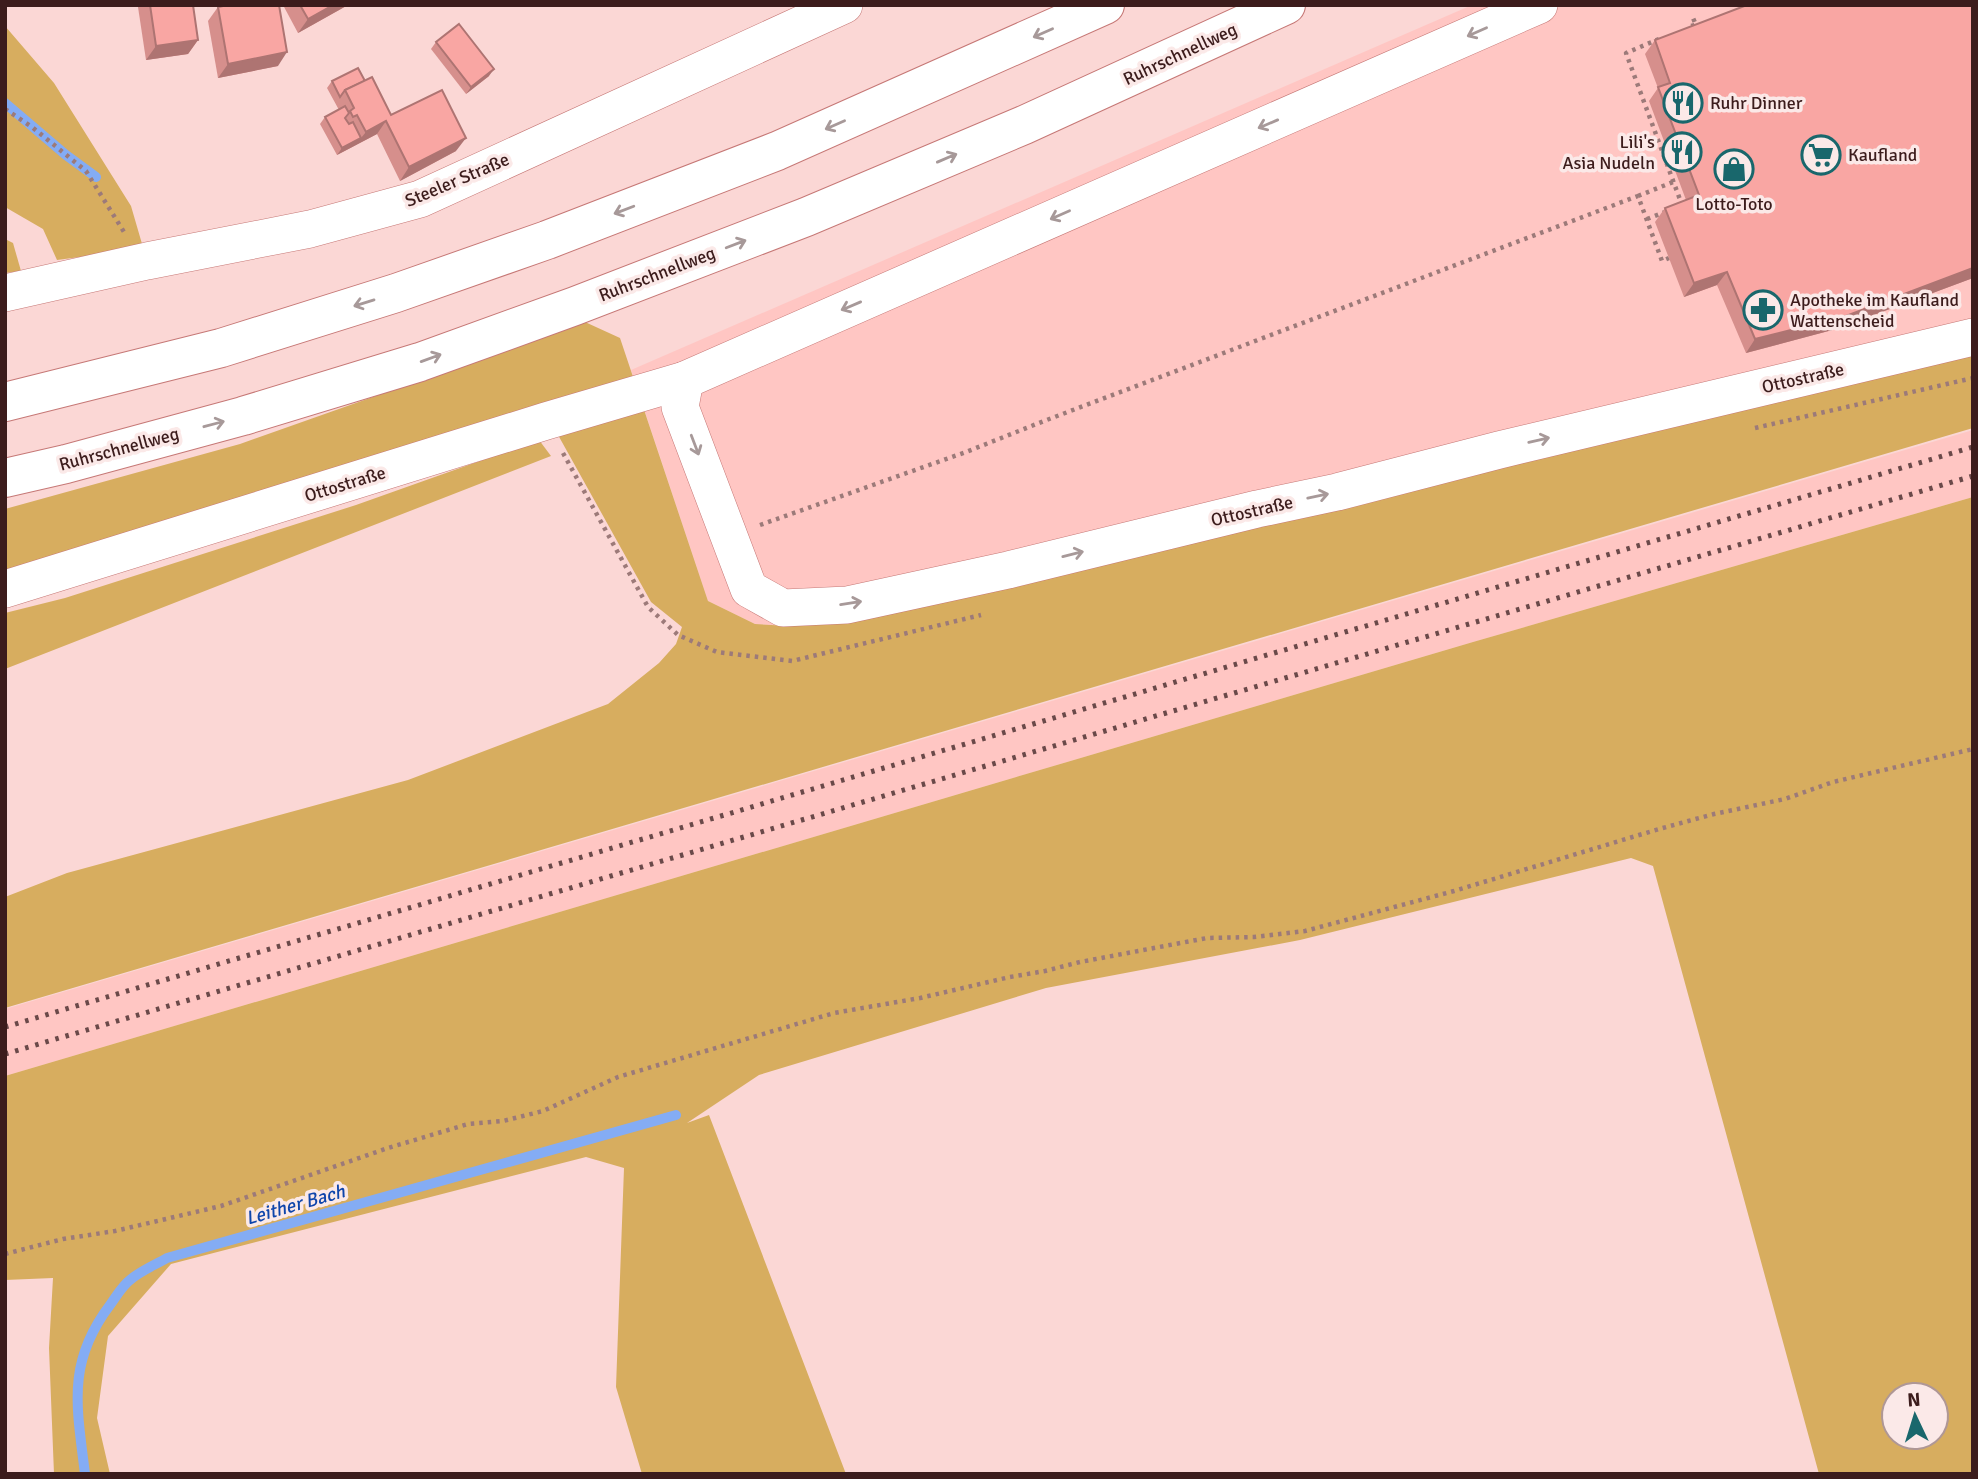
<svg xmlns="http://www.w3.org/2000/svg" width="1978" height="1479" font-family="Signika,sans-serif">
	<rect width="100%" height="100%" fill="#fbd7d5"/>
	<g fill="#ffc6c3">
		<polygon points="1472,5 1973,5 1973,356 789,626 755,624 708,601 631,370"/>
		<polygon points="1973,430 1973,497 1473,642 5,1076 5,1009"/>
	</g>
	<g fill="#d7ad5f" fill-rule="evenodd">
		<polygon points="5,26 54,83 131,206 147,261 95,255 57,260 43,229 5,207"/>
		<polygon points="5,239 13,243 21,271 5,273"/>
		<polygon points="585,322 620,338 708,601 755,624 789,626 1973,356 1973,428 5,1008 5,897 67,873 408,780 608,704 659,663 676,644 682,627 651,602 543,408 5,574 5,509 240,444"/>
		<polygon points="539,440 551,456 5,669 5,613 65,598 356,505"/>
		<path d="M1973,497V1474H1819L1653,866L1631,858L1300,940L1046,988L759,1075L687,1123L709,1115L846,1474H642L616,1387L624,1168L586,1157L171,1264L108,1336L97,1418L110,1474H54L49,1348L53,1278L5,1280V1076L1473,642ZM1936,1395V1437H1894V1395Z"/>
	</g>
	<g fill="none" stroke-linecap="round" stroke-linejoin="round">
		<g stroke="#84acf4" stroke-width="10">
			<polyline points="5,103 66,155 96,177"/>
			<path d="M85,1474C77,1407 66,1363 110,1305C116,1297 122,1286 130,1280C140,1271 155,1265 167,1258L676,1115"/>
		</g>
		<g stroke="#c67876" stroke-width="38">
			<g id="minor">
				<polyline points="5,293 147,261 310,229 420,199 844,5"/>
				<polyline points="685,380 680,407 749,589 783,608 847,605 1008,570 1257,509 1337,492 1499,450 1973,337"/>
				<polyline points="5,589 546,421 685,380 1539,5"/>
			</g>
		</g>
		<g stroke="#c67876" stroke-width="40">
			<g id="motorway">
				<polyline points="5,402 221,348 396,293 547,240 777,151 1105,5"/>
				<polyline points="5,478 66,464 243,416 420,362 575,306 806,217 1024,125 1286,5"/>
			</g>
		</g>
		<g stroke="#9c7a79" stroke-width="4.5" stroke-dasharray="3.5 5" stroke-linecap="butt">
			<polyline points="1691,26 1696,25 1693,18"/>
			<polyline points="1659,39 1626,53 1682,205"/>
			<polyline points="5,109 32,127 86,171 124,232"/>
			<polyline points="1638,196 1673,182"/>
			<polyline points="1647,219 1665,212"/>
			<polyline points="1755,428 1973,378"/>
			<polyline points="563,453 648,607 678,635 717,652 792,661 981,615"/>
			<polyline points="760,525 966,452 1044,421 1638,196 1662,261 1669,258"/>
			<polyline points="5,1254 63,1239 115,1231 221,1206 388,1148 468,1124 503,1121 543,1111 618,1077 834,1013 920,998 1010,977 1045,971 1080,962 1207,938 1254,937 1305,931 1454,891 1659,829 1714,814 1785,799 1833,782 1973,749"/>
		</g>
		<use href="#minor" stroke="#fff" stroke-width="37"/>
		<use href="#motorway" stroke="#fff" stroke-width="38"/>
		<g stroke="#6a4949" stroke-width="5" stroke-dasharray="3.5 7" stroke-linecap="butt">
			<polyline points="5,1027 1973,447"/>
			<polyline points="5,1054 1973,476"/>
		</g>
	</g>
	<g fill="#d68f8c">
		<polygon points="140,5 193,5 198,40 188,54 146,60 138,7"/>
		<polygon points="283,5 348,5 298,33"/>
		<polygon points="1973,5 1973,278 1836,329 1746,353 1717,285 1684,297 1655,222 1665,208 1686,200 1649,101 1658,88 1645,54 1655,40"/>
		<polygon points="218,7 278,66 218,78 208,21"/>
		<polygon points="436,42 489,76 466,94 431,49"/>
		<polygon points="332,81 365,81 391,115 456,151 400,181 377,134 337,155 320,124 325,117 339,110 327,88"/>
	</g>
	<g fill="#ae7472">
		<polygon points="333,5 348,5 298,33 308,19"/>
		<polygon points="198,40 188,54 146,60 156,46"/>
		<polygon points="287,52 278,66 218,78 228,64"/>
		<polygon points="494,69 489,76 466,94 471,87"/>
		<polygon points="386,121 377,134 337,155 342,148 361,138 366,132"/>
		<polygon points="466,138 456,151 400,181 409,167"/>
		<polygon points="1973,268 1973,278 1836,329 1746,353 1755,339"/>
		<polygon points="1727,272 1717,285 1684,297 1694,283"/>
	</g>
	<g fill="#f9a6a3" stroke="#ae7472" stroke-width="2">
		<polygon points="150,5 193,5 198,40 156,46"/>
		<polygon points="228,5 279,5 287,52 228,64 218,7"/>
		<polygon points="300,5 333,5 308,19"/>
		<polygon points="1747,5 1973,5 1973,268 1846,316 1755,339 1727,272 1694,283 1665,208 1699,195 1658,87 1670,83 1655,40"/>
		<polygon points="459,24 494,69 471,87 436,42"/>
		<polygon points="358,68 365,81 345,90 340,97 332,81"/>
		<polygon points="372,77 391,115 442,90 466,138 409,167 386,121 366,132 357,115 353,117 350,111 354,108 345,90"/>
		<polygon points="345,106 349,113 345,118 349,124 353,122 361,138 342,148 325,117"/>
	</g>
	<defs><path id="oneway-shaft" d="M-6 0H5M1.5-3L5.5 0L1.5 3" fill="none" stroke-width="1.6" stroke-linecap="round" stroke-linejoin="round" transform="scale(1.75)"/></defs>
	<g stroke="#a79999">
		<use href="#oneway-shaft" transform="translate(1477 32) rotate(156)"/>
		<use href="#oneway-shaft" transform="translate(1043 33) rotate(156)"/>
		<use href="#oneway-shaft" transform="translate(1268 124) rotate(157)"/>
		<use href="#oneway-shaft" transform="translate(835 125) rotate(156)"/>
		<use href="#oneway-shaft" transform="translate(947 158) rotate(-23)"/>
		<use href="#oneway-shaft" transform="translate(624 210) rotate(159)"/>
		<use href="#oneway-shaft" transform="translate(1060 215) rotate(156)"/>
		<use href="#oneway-shaft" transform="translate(736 244) rotate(-21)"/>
		<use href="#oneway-shaft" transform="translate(364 303) rotate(163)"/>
		<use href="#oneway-shaft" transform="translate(851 306) rotate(157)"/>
		<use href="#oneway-shaft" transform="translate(431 358) rotate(-20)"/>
		<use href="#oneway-shaft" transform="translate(214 424) rotate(-15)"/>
		<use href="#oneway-shaft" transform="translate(1539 440) rotate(-13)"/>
		<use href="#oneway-shaft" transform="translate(695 445) rotate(69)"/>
		<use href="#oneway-shaft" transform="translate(1318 496) rotate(-12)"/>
		<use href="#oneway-shaft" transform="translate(1073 554) rotate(-14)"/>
		<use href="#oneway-shaft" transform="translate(851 603) rotate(-9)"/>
	</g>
	<defs>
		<g id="restaurant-ring" transform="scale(2.0125)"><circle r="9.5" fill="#fbe9e8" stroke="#19676c" stroke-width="1.5"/><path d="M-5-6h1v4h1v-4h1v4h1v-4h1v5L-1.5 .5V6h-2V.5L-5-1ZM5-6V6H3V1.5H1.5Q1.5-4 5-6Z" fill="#19676c"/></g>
		<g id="supermarket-ring" transform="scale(2.0125)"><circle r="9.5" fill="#fbe9e8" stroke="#19676c" stroke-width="1.5"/><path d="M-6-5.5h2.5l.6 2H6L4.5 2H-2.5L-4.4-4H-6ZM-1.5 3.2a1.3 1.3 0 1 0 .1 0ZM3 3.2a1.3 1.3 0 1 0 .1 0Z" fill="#19676c"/></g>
		<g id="shop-ring" transform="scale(2.0125)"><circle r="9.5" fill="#fbe9e8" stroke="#19676c" stroke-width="1.5"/><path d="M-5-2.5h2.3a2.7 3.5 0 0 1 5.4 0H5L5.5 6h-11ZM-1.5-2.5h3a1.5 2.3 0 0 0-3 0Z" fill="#19676c"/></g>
		<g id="pharmacy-ring" transform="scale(2.0125)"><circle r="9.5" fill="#fbe9e8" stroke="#19676c" stroke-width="1.5"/><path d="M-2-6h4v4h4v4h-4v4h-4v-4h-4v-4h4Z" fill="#19676c"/></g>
	</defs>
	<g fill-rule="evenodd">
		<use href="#restaurant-ring" x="1683" y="103"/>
		<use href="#restaurant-ring" x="1682" y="152"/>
		<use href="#supermarket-ring" x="1821" y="155"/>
		<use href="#shop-ring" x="1734" y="169"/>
		<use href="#pharmacy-ring" x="1763" y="310"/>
	</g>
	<g text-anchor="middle" stroke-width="7" stroke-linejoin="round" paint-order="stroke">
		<g font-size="18" fill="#3c1c1c" stroke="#fbe9e8">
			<text transform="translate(1180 54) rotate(-25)" y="6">Ruhrschnellweg</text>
			<text transform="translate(457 180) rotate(-23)" y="6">Steeler Straße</text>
			<text transform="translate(657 274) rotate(-21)" y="6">Ruhrschnellweg</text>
			<text transform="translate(1803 378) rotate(-13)" y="6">Ottostraße</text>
			<text transform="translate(119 449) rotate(-15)" y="6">Ruhrschnellweg</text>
			<text transform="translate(345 484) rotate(-17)" y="6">Ottostraße</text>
			<text transform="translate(1252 511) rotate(-13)" y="6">Ottostraße</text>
		</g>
		<g font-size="18" fill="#3c1c1c" stroke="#fbe9e8" text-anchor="start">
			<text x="1710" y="109">Ruhr Dinner</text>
			<text x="1655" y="148" text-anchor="end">Lili's<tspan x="1655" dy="21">Asia Nudeln</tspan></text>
			<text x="1848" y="161">Kaufland</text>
			<text x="1734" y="210" text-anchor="middle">Lotto-Toto</text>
			<text x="1790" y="306">Apotheke im Kaufland<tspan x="1790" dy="21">Wattenscheid</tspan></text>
		</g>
		<g font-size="19" font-style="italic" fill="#0e45ab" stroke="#fbe9e8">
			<text transform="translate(295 1204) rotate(-16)" y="7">Leither Bach</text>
		</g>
	</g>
	<rect width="1978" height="1479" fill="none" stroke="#3c1c1c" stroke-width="14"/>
	<g transform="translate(1915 1416) rotate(356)"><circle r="33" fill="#fbe9e8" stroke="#af9796" stroke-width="2"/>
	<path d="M0-5L12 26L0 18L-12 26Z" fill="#19676c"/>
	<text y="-10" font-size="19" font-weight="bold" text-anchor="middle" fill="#3c1c1c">N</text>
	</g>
</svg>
